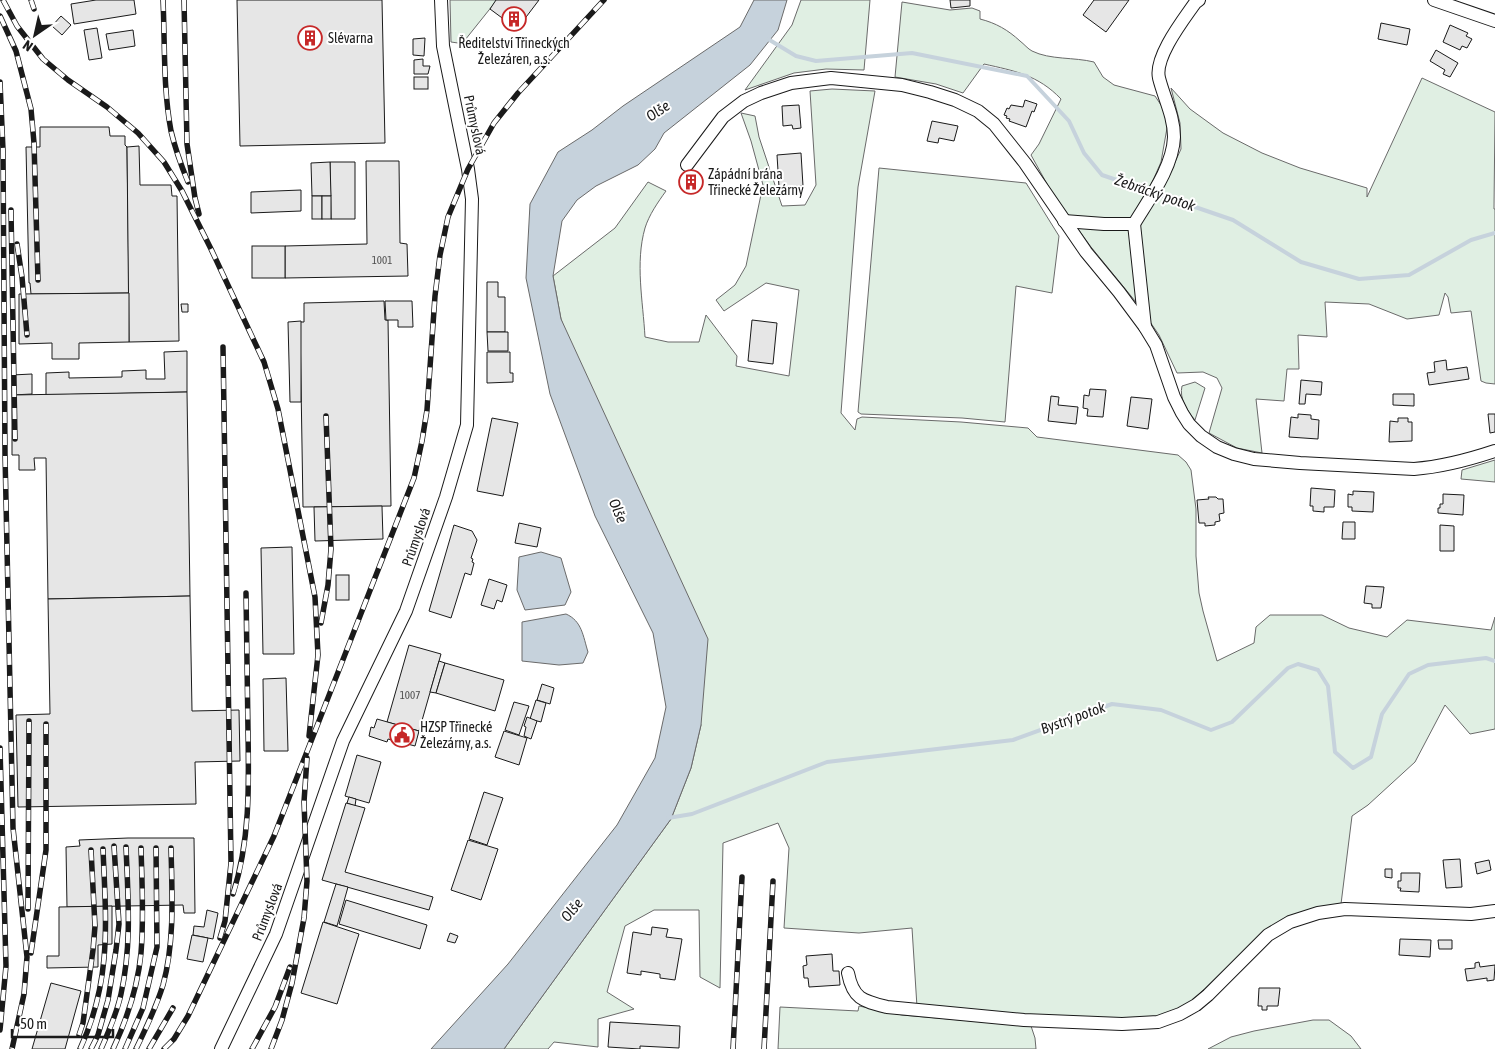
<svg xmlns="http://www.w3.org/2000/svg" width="1495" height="1049" font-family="'Asap Condensed',sans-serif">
	<rect width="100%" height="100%" fill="#fff"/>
	<g fill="#e0efe3" stroke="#6a6a6a">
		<polygon points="450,0 497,0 465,40 458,43 451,42"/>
		<polygon points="801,0 870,0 864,70 826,69 794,73 745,90 792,25"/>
		<path d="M902,2L950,10L972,8L980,11V19C996,23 1008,30 1020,41C1024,44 1028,49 1032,51C1050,60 1074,57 1094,62L1103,77L1114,85L1155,96L1165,111L1167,128L1161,162L1148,192L1161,193L1181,149L1180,123L1171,88L1190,109L1223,133L1262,153L1300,168L1367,188V197L1422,78L1495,112L1494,209H1495V384L1486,383L1481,381L1471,311L1451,313L1448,297L1445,293L1439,315L1407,319L1369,304L1325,302L1327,337L1298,335L1299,369H1287L1284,401L1256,399L1262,453L1237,448L1209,433L1222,388L1217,378L1203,372L1177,373L1159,335L1140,307L1091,247L1052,193L1031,155L1039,144L1061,99C1038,75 1015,71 984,64L963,93L936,84L895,77Z"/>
		<path d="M832,89L875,91L858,187L841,413L855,430L857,419L862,417L961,422L1028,428L1037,437L1178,455L1186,462L1191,470L1196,509V556L1199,593L1203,611L1217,661L1254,643L1256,627L1270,615H1322L1349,628L1387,637L1407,620L1491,630L1495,617V729L1470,734L1445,705L1415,762L1368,805L1352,816L1341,904L1281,922L1261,934L1189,1004L1159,1017L1121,1021L917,1007L912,928L859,933L784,928L789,848L778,823L723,843L720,988L700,977L699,910H654L625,926L607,992L634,1009L598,1019V1047L554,1042L548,1049H504L671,819L691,768L701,725L561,319L553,276L615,228L648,182L666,191C658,202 649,215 645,228C635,263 643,301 645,337L668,342H699L706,315L737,356L736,366L789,376L799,290L766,283L724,311L716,300L735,285L746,266L763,185L751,141L741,113L755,116L759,137L782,206L805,205L816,185L810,91Z"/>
		<polygon points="879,168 1026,183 1059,236 1052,293 1016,286 1005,422 962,418 861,414 858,412"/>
		<path d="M1195,382L1205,388L1195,420C1187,411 1179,398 1182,386Z"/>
		<polygon points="1495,460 1495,482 1461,479 1462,470"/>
		<polygon points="859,1006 902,1015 1031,1026 1035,1038 1036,1049 778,1049 780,1007 858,1011"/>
		<polygon points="1313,1020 1329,1020 1351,1036 1361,1049 1208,1049 1231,1037 1254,1031"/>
	</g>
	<g fill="#c6d2dc" stroke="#6a6a6a">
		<polygon points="754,0 787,0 778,30 750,65 664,133 655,149 638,165 596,186 577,200 562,221 553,276 561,319 708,639 701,725 691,768 671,819 504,1049 431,1049 508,964 617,825 655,758 666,707 653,633 595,516 550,394 526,278 530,204 558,152 592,130 623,106 740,27"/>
		<polygon points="541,552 561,558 571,592 565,605 525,610 517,590 519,557"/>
		<path d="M566,614C582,621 583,636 588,652L583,663L559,665L522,661V622Z"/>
	</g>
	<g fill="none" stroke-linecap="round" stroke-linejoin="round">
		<g stroke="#c6d2dc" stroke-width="4">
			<polyline points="768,39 796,56 816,61 912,53 1027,76 1069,121 1084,153 1102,175 1233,220 1301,262 1359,279 1409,275 1471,240 1495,233"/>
			<polyline points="668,818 692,814 827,762 1013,740 1112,704 1161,710 1211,730 1232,722 1288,668 1298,664 1318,670 1328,686 1335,752 1353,768 1371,757 1382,714 1409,674 1428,665 1486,658 1495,661"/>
		</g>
	</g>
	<g fill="#e6e6e6" stroke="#1a1a1a">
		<polygon points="96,0 134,0 136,14 74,24 71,4"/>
		<polygon points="237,0 382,0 385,143 240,146"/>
		<polygon points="496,0 539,0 517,29 490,9"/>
		<polygon points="950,0 970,0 970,6 951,8"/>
		<polygon points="1094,0 1129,0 1106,32 1083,15"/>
		<polygon points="61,16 71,25 62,35 52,26"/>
		<polygon points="1381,23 1410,29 1407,45 1378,39"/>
		<polygon points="1450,25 1468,33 1466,36 1472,39 1467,48 1462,46 1460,50 1443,42"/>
		<polygon points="97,28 102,58 89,60 84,30"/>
		<polygon points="133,30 135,46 109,50 106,34"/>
		<polygon points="425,38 424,56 413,55 413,39"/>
		<polygon points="1436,50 1458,63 1450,77 1443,74 1445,70 1430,61"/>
		<polygon points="423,59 423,66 430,66 428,74 414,74 414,60"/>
		<rect x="414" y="77" width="14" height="12"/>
		<polygon points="1025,100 1037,104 1034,112 1032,111 1026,127 1009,121 1010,119 1006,118 1007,116 1004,115 1007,108 1009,109 1011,105 1023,107"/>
		<polygon points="799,105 801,128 793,129 792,125 783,126 782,106"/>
		<polygon points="932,121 958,126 954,141 939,138 938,143 927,141"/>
		<polygon points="40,127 109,127 110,136 125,136 125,145 127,147 129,293 31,294 30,283 29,283 26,147 40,147"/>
		<polygon points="139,146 140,185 171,185 172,196 177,196 179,341 129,342 127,147"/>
		<polygon points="801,153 803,186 779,187 777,155"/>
		<polygon points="366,161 399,161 400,243 407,244 408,276 285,278 285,246 367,244"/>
		<polygon points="330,162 355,162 355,219 331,219"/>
		<polygon points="330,162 331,196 312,196 311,163"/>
		<polygon points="693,172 701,179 691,190 688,187 686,189 681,185"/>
		<polygon points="301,190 301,211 251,213 251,192"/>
		<rect x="312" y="196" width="10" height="23"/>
		<rect x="322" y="196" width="9" height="23"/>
		<rect x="252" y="246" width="33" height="32"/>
		<polygon points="487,282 498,282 498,297 505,297 505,332 487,332"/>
		<polygon points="129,293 129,342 79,343 79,359 52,359 52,343 19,344 19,294"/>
		<polygon points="384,301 385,320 388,320 391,506 303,507 300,322 304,322 304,303"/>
		<polygon points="385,301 412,301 413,327 398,327 398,320 386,320"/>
		<polygon points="181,304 188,304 188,312 182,312"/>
		<polygon points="752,320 777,323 773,364 748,361"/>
		<polygon points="301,321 301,402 290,402 288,322"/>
		<polygon points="487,332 508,332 508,351 488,351"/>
		<polygon points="187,351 187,392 46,395 46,373 69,372 69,378 122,377 122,371 146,370 146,379 165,379 164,352"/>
		<polygon points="487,352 510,352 510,373 513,373 513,382 487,383"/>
		<polygon points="1446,360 1447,370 1467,367 1469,379 1429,385 1427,373 1435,372 1434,362"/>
		<polygon points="32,374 32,394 12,395 12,375"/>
		<polygon points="1301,380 1322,382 1321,395 1306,394 1305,404 1299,404"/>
		<polygon points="1090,389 1106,390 1103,417 1087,416 1088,409 1083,408 1084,395 1089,396"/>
		<polygon points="187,392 190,596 48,599 46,458 34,458 35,470 19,470 19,455 12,455 12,395"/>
		<polygon points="1393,394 1414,394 1414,406 1393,405"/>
		<polygon points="1051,396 1059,397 1058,405 1078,407 1076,424 1048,421"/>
		<polygon points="1131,397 1152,399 1148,429 1127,426"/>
		<polygon points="1298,414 1311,415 1311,419 1319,420 1318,439 1289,437 1291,417 1298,418"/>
		<polygon points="1488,414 1495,414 1495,432 1490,433"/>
		<polygon points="492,418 518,423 503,496 477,491"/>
		<polygon points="1398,418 1408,418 1408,422 1412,422 1412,441 1389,442 1390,421 1398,422"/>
		<polygon points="1311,488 1335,490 1334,507 1324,507 1324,512 1313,511 1313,506 1310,506"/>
		<polygon points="1353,491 1374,492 1373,512 1352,511 1352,507 1348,507 1348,494 1353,495"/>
		<polygon points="1443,494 1464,495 1463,515 1438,513 1438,508 1440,508 1440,504 1443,504"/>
		<polygon points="1208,497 1216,497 1218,499 1223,499 1224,513 1219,514 1220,521 1215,522 1215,525 1205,526 1205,523 1199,523 1197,500 1209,499"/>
		<polygon points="382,506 383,539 315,541 314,507"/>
		<polygon points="1343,522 1355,522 1355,539 1342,539"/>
		<polygon points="519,523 541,528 537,547 515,543"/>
		<polygon points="454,525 472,531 477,540 471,558 473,559 472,562 474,563 471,575 465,573 451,618 429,611"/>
		<polygon points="1440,525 1454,526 1454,551 1440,551"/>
		<polygon points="292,547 294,654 263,654 261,548"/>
		<rect x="336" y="575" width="13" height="25"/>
		<polygon points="489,579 507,585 502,602 497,600 494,609 481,605"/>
		<polygon points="1366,586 1384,587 1381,608 1372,608 1372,604 1364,603"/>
		<polygon points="190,596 192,711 239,710 240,761 195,762 196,804 18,807 16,715 50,714 48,599"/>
		<polygon points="409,645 441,654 419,731 387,722"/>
		<polygon points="439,661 445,663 436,693 430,692"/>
		<polygon points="445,663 504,680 495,711 436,693"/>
		<polygon points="286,678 288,751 264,751 263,679"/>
		<polygon points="542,684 554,688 550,704 537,700"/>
		<polygon points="536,700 546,703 541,722 530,719"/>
		<polygon points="514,702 529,706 519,735 505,730"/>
		<polygon points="527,717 537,721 531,739 524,736 526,727 524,726"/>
		<polygon points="377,719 419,731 415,746 388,739 387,742 369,736 371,727 374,728"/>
		<polygon points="504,731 527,738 519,765 495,757"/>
		<polygon points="357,755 381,762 369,803 345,796"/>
		<polygon points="484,792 503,798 487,845 469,839"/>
		<polygon points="349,797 356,799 355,806 347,803"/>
		<polygon points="346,803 365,808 345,872 433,897 429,910 322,880"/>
		<polygon points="128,838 194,838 195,913 184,913 183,905 67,907 66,847 80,846 79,840"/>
		<polygon points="468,840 498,849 481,900 451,890"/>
		<polygon points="1460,859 1462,887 1446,888 1443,860"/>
		<polygon points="1489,860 1491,870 1477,874 1475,863"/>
		<polygon points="1385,869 1392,869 1392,878 1385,877"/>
		<polygon points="1401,873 1420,873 1419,892 1400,891 1401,888 1398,888 1398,881 1401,881"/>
		<polygon points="336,884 348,887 337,926 324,922"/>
		<polygon points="346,900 427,925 420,949 339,924"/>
		<polygon points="112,906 112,944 98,945 98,967 47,968 47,956 59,956 59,907"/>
		<polygon points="207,910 218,913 213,939 193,935 194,926 204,927"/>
		<polygon points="323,922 359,934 337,1004 301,993"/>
		<polygon points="652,927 668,929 666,937 682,939 675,980 660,978 660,974 641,971 641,975 627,973 633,932 651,935"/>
		<polygon points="450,933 458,936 455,943 447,941"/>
		<polygon points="192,935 208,938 203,962 187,959"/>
		<polygon points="1400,939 1431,940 1430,957 1399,955"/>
		<polygon points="1438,940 1452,940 1452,949 1439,949"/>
		<polygon points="832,954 833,971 839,971 840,985 809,987 808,978 804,978 803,966 807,965 806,956"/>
		<polygon points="1479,962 1480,967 1495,965 1494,980 1487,981 1487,978 1467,981 1465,969 1475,968 1475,963"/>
		<polygon points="51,983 81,991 65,1049 32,1049"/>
		<polygon points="1259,988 1280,988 1278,1006 1267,1006 1267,1010 1262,1010 1262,1006 1258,1006"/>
		<polygon points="610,1022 680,1026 679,1048 640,1046 640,1049 608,1047"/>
	</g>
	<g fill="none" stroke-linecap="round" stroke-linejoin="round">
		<g stroke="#1a1a1a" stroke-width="14">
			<g id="street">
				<polyline points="1434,0 1495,21"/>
				<path d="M687,165L723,117L744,101L761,93L791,83L831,78L902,85L930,92L955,100L978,111L994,124L1025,163L1086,252L1119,292L1145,327L1156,345L1174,397L1182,413L1189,424L1201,436L1217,447L1234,454L1254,459L1300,463L1414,469C1442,467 1468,460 1495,451"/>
				<path d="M1064,221L1104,224H1134C1149,199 1173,167 1174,137C1174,116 1164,98 1159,78C1154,57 1184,19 1195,3L1199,0"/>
				<polyline points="1134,224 1145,327"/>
				<path d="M848,973C853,999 863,1001 887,1007L1024,1020L1122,1024L1158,1022L1180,1014L1196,1005L1208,995L1268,935L1290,922L1318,913L1345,909L1471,914L1495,911"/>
				<polyline points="221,1049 276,934 343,741 406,611 446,497 467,425 472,199 468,169 443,46 441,0"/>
			</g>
		</g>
		<use href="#street" stroke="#fff" stroke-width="12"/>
		<g stroke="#1a1a1a" stroke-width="5.5">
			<g id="rail">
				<polyline points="3,0 17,26 43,59 68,80 107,107 138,133 164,162 182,191 211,249 264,362 278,409 315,597 318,655 309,736"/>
				<polyline points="31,0 34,9"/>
				<path d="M163,0C165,44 163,88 171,131C175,148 181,165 188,182"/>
				<polyline points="184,0 187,144 195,198 199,214"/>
				<polyline points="0,16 16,51 31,109 34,143 38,280"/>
				<polyline points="0,82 3,150 5,454 13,828 27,957 24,994 12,1049"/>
				<polyline points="11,210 15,439"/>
				<polyline points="17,244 22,277 27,335"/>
				<polyline points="321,623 328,585 331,549 326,416"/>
				<polyline points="0,748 6,966 0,1030"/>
				<path d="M233,894C250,841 249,786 248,731C247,685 247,639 246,593"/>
				<polyline points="28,909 29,721"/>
				<polyline points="220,938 225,921 231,863 223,347"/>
				<polyline points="31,953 46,850 46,724"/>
				<polyline points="79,1035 83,1023 93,950 95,926 91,850"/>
				<path d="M80,1049C112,980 106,922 103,849"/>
				<polyline points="91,1049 98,1035 108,1000 116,950 119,924 114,846"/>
				<path d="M101,1049C109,1031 117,1013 121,994C132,945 128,897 126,847"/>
				<path d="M113,1049C127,1019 138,986 141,953C144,918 142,883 141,848"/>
				<polyline points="125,1049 143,1008 157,947 156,848"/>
				<path d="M136,1049C146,1028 156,1008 163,985C175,941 172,893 171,848"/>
				<polyline points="149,1049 173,1008"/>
				<polyline points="164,1049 174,1039 188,1016 274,836 414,478 422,441 427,410 435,296 440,255 448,217 468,169 494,123 518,93 604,0"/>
				<polyline points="252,1049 275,1007 290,967"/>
				<polyline points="271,1049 282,1020 292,983 304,918 307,881 304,802 307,758"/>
				<polyline points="733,1049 742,877"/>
				<polyline points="764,1049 773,881"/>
			</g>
		</g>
		<use href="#rail" stroke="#fff" stroke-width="4" stroke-dasharray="11" stroke-linecap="butt"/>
	</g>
	<defs>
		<g id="building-ring" transform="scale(1.25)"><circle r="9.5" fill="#fff" stroke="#c62828" stroke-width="1.5"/><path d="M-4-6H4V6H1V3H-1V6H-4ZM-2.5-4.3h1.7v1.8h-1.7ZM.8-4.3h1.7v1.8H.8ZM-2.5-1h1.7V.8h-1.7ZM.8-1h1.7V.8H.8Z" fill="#c62828"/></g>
		<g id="civic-ring" transform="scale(1.25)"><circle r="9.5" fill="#fff" stroke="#c62828" stroke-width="1.5"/><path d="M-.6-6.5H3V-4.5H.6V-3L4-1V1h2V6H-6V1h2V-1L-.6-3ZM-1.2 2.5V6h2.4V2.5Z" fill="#c62828"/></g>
	</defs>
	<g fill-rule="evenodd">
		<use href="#building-ring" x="514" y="19"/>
		<use href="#building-ring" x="310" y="38"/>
		<use href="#building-ring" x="691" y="182"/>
		<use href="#civic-ring" x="402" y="735"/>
	</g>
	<g text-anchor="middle" stroke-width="4" stroke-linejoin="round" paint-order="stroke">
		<g font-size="11" fill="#4d4d4d">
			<text x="382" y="264">1001</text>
			<text x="410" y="699">1007</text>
		</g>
		<g font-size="14" fill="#1a1a1a" stroke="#fff" text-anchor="start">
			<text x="328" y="43">Slévarna</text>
			<text x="514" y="48" text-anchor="middle">Ředitelství Třineckých<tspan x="514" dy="16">Železáren, a.s.</tspan></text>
			<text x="708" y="179">Zápádní brána<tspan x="708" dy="16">Třinecké Železárny</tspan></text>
			<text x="420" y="732">HZSP Třinecké<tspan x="420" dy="16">Železárny, a.s.</tspan></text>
		</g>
		<g font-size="14" fill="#1a1a1a" stroke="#fff">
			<text transform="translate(475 125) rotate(78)" y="5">Průmyslová</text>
			<text transform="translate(416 537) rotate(-71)" y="5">Průmyslová</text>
			<text transform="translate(267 912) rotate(-69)" y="5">Průmyslová</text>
		</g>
		<g font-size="15" font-style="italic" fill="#1a1a1a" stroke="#fff">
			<text transform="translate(658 111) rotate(-34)" y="5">Olše</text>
			<text transform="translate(1155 193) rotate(19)" y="5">Žebrácký potok</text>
			<text transform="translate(618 511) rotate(67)" y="5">Olše</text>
			<text transform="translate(1073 718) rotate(-20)" y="5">Bystrý potok</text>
			<text transform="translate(572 910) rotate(-51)" y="5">Olše</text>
		</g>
	</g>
	<g transform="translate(35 35) rotate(214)" stroke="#ffffff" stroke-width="4" paint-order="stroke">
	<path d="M0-4L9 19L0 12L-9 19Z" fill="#1a1a1a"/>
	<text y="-8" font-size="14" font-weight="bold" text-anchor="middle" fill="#1a1a1a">N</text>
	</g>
	<path d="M12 1029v8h101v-8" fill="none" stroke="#1a1a1a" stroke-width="2.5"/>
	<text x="20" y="1029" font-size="15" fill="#1a1a1a" stroke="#ffffff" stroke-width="4" paint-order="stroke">50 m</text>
</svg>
